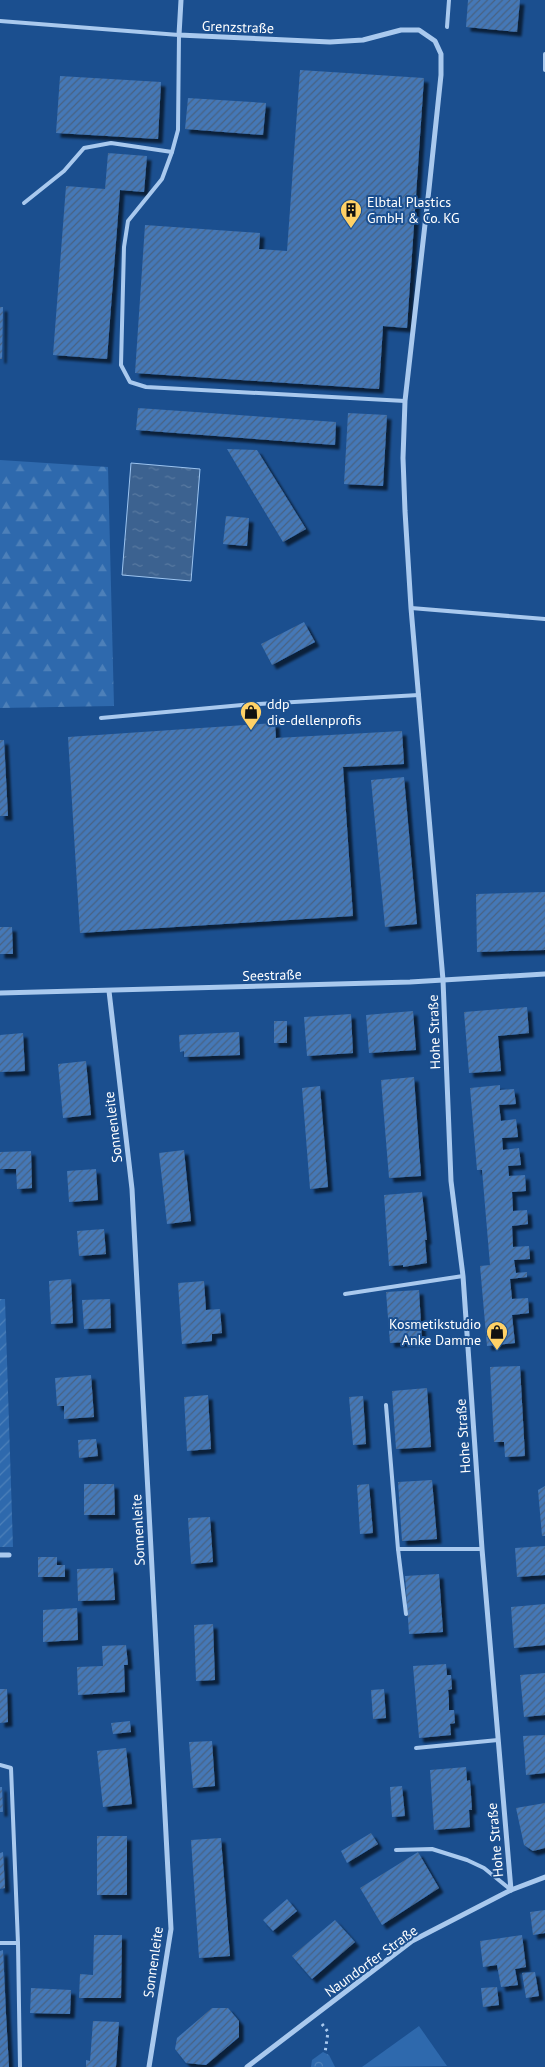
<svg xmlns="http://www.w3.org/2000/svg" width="545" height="2067" font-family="'PT Sans',sans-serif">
	<defs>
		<pattern id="forest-firs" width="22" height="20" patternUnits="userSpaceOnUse" patternTransform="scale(1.25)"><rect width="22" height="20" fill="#2e69ad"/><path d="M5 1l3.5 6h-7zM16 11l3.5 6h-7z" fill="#4d80b9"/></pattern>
		<pattern id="park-crowns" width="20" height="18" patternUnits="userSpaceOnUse" patternTransform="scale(1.25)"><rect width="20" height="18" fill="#2e69ad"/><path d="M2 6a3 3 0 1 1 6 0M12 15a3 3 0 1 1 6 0" fill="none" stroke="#4d80b9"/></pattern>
		<pattern id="garden-furrows" width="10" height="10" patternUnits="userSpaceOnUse" patternTransform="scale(1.25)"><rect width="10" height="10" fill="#2e69ad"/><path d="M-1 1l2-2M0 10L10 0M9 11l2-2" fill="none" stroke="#4d80b9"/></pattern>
		<pattern id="water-ripples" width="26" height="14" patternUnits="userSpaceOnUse" patternTransform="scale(1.25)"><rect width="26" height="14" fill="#3c6290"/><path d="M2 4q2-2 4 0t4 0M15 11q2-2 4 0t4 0" fill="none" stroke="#597aa1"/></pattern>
		<pattern id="building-hatch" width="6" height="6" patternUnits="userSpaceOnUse" patternTransform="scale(1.25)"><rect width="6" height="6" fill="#4478b7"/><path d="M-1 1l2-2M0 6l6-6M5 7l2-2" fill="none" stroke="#486282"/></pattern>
		<filter id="shadow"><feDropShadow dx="4.5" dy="4.5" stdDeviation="1" flood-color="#0009"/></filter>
	</defs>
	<rect width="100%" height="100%" fill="#1b4f8f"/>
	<polygon fill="#2e69ad" points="419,2026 447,2066 362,2067"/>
	<polygon fill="url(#forest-firs)" points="0,460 108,467 114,706 0,708"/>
	<polygon fill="url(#park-crowns)" points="323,2052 329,2055 335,2067 311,2067 312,2060"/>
	<polygon fill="url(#garden-furrows)" points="0,1299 5,1299 13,1547 0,1547"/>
	<polygon fill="url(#water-ripples)" stroke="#9cc4f0" points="131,463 200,469 191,581 122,575"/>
	<g fill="url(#building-hatch)" filter="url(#shadow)">
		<polygon points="468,0 520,0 517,32 466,27"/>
		<polygon points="300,70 424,78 407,328 383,326 379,389 135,373 145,225 260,233 259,249 287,251"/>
		<polygon points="60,76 161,82 158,139 56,133"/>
		<polygon points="188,98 266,103 263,135 185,129"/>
		<polygon points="108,153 147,156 144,192 120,190 107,359 53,355 66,186 105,189"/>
		<polygon points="0,307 3,307 2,359 0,359"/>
		<polygon points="138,408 336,422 335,445 136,430"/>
		<polygon points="348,413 387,415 383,486 344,484"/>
		<polygon points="227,449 257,450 306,529 283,542"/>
		<polygon points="226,516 249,518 247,546 223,544"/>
		<polygon points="304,622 315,642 272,665 261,644"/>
		<polygon points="275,723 276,738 402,731 404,764 343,767 353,916 80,933 68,737"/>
		<polygon points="0,740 4,740 8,816 0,816"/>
		<polygon points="404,777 417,924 385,927 371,780"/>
		<polygon points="545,892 545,950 477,952 476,894"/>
		<polygon points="0,927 12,927 13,954 0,954"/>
		<polygon points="527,1007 529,1033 498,1036 501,1071 469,1073 464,1012"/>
		<polygon points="413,1011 416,1050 369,1053 366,1015"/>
		<polygon points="351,1014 353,1053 307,1056 304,1017"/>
		<rect x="274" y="1021" width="13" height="22"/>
		<polygon points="239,1032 240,1055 184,1057 184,1051 180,1052 179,1035"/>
		<polygon points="23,1033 25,1071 0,1072 0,1035"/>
		<polygon points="86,1061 91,1115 63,1118 58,1064"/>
		<polygon points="414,1077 421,1176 389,1178 381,1080"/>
		<polygon points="500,1085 500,1090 514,1089 516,1104 499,1105 501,1121 516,1119 518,1137 502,1138 503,1150 519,1148 521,1165 508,1166 509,1176 525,1175 526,1191 512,1192 513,1211 527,1210 528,1224 512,1226 513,1247 529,1246 530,1259 514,1260 516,1273 527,1272 527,1277 510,1279 512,1299 528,1298 529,1313 512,1315 515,1343 487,1346 480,1266 490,1265 482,1170 477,1170 470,1088"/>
		<polygon points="320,1086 328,1187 310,1189 302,1088"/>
		<polygon points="184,1150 191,1221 167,1224 159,1153"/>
		<polygon points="31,1151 32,1188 17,1189 16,1169 0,1169 0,1152"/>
		<polygon points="96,1169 98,1200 69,1202 67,1171"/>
		<polygon points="422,1192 427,1240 425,1240 427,1263 403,1267 403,1265 389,1266 384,1195"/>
		<polygon points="104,1229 106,1254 79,1256 77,1231"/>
		<polygon points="71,1279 73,1323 51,1324 49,1281"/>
		<polygon points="204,1281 206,1310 220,1309 222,1333 212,1334 212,1341 182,1344 178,1283"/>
		<polygon points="419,1290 422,1341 390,1343 386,1292"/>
		<polygon points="110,1299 111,1328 84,1329 82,1300"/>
		<polygon points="520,1366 525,1456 505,1457 504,1442 494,1442 490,1367"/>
		<polygon points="91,1375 94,1417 64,1419 64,1406 57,1406 55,1378"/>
		<polygon points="427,1388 431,1447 396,1449 392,1391"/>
		<polygon points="208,1395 211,1449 187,1451 184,1397"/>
		<polygon points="363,1396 366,1444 353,1445 349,1397"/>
		<polygon points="96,1439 98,1456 79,1458 78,1440"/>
		<polygon points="432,1480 437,1539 402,1541 398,1482"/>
		<polygon points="84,1484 114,1484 115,1515 84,1515"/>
		<polygon points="369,1484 373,1533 360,1534 357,1485"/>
		<polygon points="545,1486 545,1536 542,1536 538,1490"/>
		<polygon points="210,1517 213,1562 191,1564 188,1518"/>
		<polygon points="545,1546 545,1575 517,1577 515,1548"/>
		<polygon points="38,1557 57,1557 57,1565 65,1565 65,1577 38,1577"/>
		<polygon points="113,1568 115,1600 78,1601 77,1569"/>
		<polygon points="439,1574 443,1632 409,1634 405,1576"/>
		<polygon points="545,1604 545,1645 514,1648 511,1607"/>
		<polygon points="77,1608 78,1640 43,1642 43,1610"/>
		<polygon points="213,1624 215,1680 196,1681 194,1625"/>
		<polygon points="126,1645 128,1665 124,1665 125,1692 78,1695 77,1667 103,1666 102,1646"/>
		<polygon points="446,1664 447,1675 451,1675 452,1689 448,1690 449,1699 449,1710 454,1710 455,1723 450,1724 451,1735 419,1738 413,1666"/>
		<polygon points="545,1673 545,1715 524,1717 520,1675"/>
		<polygon points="0,1689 7,1689 8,1722 0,1723"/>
		<polygon points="384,1689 386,1718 373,1719 371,1690"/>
		<polygon points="130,1721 131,1732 113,1734 111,1723"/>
		<polygon points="545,1735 545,1773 526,1775 523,1736"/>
		<polygon points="212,1741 215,1786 193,1788 189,1742"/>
		<polygon points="126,1748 132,1804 103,1807 97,1751"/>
		<polygon points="466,1767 467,1781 470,1780 472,1810 469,1810 470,1827 434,1830 430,1770"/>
		<polygon points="402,1786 405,1816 392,1817 390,1787"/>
		<polygon points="0,1787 2,1787 3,1812 0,1812"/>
		<polygon points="545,1803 545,1848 533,1851 524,1845 516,1808"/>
		<polygon points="371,1833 378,1844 347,1863 341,1851"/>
		<rect x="97" y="1836" width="30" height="59"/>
		<polygon points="221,1838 230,1956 199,1958 191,1840"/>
		<polygon points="3,1852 5,1888 0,1889 0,1853"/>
		<polygon points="418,1852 439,1888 382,1925 360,1888"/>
		<polygon points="287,1899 297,1911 273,1931 263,1920"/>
		<polygon points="545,1910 545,1933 533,1935 530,1912"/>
		<polygon points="335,1920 355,1942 312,1979 292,1956"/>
		<polygon points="94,1935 122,1935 121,1998 79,1998 80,1974 93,1975"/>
		<polygon points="522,1935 526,1967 515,1969 518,1985 501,1987 497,1965 483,1967 480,1941"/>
		<polygon points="3,1950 6,2014 9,2067 0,2067 0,1951"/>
		<polygon points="535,1972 539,1996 526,1998 522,1973"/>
		<polygon points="497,1987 499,2005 483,2007 481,1988"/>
		<polygon points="31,1988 71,1990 70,2014 30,2013"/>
		<polygon points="212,2008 228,2008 239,2021 239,2037 206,2065 186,2063 175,2049 177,2038"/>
		<polygon points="93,2021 119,2022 116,2067 86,2067 86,2060 90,2061"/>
	</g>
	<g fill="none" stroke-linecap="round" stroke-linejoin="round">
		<polyline stroke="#a9c9ee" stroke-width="3" stroke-dasharray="2.5 4" stroke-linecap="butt" points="322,2024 328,2032 325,2053"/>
		<g stroke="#a9c9ee" stroke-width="4">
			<polyline points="0,21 179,35 178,130 172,152 162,179 128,221 124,247 121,365 130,382 146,387 405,401"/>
			<polyline points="447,27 449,0"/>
			<polyline points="545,54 545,70"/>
			<polyline points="24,203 64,171 84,148 111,143 172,152"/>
			<polyline points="411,608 545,619"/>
			<polyline points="101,718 242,705 419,695"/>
			<polyline points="345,1294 463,1276"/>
			<polyline points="386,1405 398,1549 406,1614"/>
			<polyline points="398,1549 482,1549"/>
			<polyline points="416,1748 498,1740"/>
			<polyline points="0,1765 11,1768 18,1943 20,2067"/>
			<polyline points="396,1850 432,1849 467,1860 484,1868 511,1890"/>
			<polyline points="0,1943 18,1943"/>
		</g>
		<g stroke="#a9c9ee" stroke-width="5">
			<polyline points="181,0 179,35 330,42 363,40 401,30 419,30 435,41 441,54 441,75 429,189 405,401 403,458 405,511 411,608 443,980 451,1181 463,1276 482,1549 511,1890"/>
			<polyline points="109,991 132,1189 171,1929 149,2067"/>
			<polyline points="0,993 410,982 545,974"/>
			<polyline points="0,1555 9,1555"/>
			<polyline points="247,2067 412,1941 511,1890 545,1877"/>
		</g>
	</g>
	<defs>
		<g id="building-pin" transform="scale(1.125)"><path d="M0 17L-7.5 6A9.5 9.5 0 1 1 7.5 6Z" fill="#ffd166" stroke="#1b4f8f"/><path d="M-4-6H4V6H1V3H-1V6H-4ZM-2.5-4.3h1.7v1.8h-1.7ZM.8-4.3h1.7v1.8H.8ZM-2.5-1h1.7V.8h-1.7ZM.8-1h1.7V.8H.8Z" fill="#111"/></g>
		<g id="shop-pin" transform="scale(1.125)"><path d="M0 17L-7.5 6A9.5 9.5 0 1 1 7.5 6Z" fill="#ffd166" stroke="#1b4f8f"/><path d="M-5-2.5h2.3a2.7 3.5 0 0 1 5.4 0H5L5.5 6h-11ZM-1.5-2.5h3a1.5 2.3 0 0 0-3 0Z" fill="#111"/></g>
	</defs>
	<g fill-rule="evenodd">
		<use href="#building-pin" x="351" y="210"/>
		<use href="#shop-pin" x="251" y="712"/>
		<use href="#shop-pin" x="497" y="1332"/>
	</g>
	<g text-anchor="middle" stroke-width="4" stroke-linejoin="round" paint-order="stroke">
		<g font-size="14" fill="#fff" stroke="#1b4f8f">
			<text transform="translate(238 27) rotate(2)" y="5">Grenzstraße</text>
			<text transform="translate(272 975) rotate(-2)" y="5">Seestraße</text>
			<text transform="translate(434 1032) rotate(-92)" y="5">Hohe Straße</text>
			<text transform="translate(113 1127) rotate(-97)" y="5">Sonnenleite</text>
			<text transform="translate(463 1436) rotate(-94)" y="5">Hohe Straße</text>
			<text transform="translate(138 1530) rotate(-93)" y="5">Sonnenleite</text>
			<text transform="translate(495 1840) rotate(-95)" y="5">Hohe Straße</text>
			<text transform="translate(371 1961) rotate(-36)" y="5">Naundorfer Straße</text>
			<text transform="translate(153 1962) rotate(-82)" y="5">Sonnenleite</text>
		</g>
		<g font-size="14" fill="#fff" stroke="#1b4f8f" text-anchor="start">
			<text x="367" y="207">Elbtal Plastics<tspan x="367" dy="16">GmbH &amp; Co. KG</tspan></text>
			<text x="267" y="709">ddp<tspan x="267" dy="16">die-dellenprofis</tspan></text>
			<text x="481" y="1329" text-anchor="end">Kosmetikstudio<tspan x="481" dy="16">Anke Damme</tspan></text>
		</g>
	</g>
</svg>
